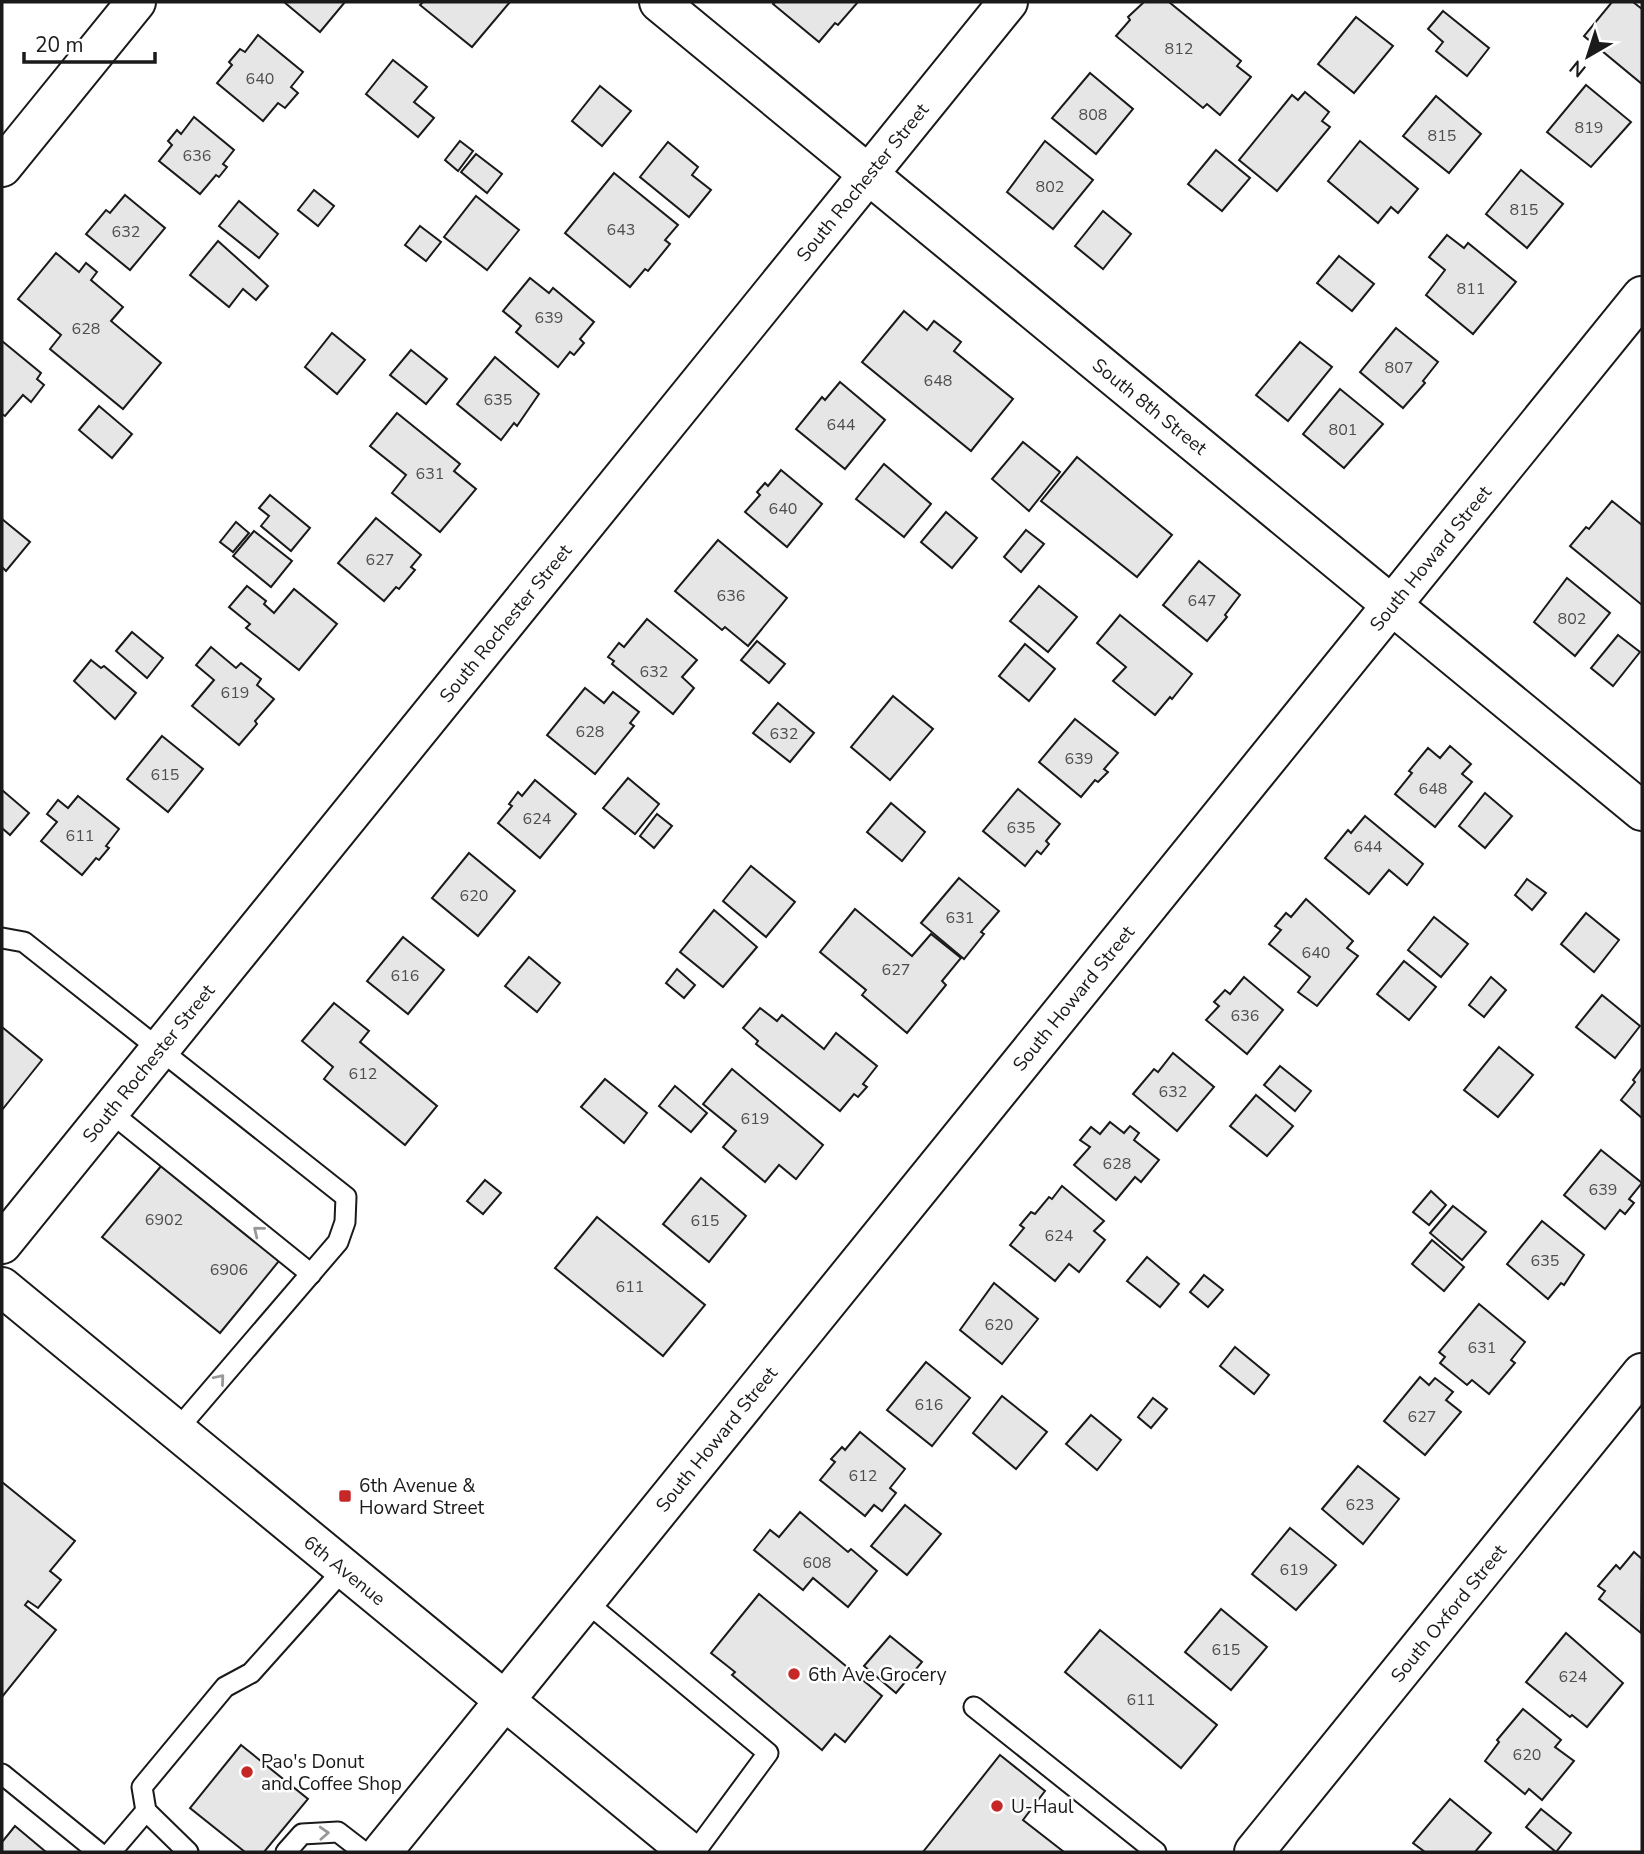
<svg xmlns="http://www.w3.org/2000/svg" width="1644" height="1854" font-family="'Nunito Sans',sans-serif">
	<rect width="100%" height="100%" fill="#fff"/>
	<g fill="#e6e6e6" stroke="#1a1a1a" stroke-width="2">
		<polygon points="284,2 345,2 320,32"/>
		<polygon points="423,2 510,2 472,47 420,5"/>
		<polygon points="775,2 858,2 838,25 835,23 819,42 773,4"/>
		<polygon points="1144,2 1169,2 1241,61 1237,66 1251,77 1220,115 1207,104 1203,108 1116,36 1130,20 1128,17"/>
		<polygon points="1612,2 1633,2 1642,9 1642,84 1584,36"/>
		<polygon points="1443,11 1489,48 1467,76 1436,51 1443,42 1428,29"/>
		<polygon points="1356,17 1393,46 1354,93 1318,64"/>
		<polygon points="258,35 303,72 291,87 298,93 285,108 278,103 263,121 217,83 232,65 229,62 240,49 245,52"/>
		<polygon points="393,60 427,87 414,102 434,118 418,137 366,94"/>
		<polygon points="1090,73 1133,109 1096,154 1052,118"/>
		<polygon points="1586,85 1631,122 1591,167 1547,132"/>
		<polygon points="600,86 631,111 602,146 572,121"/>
		<polygon points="1305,92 1329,112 1322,121 1330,127 1277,191 1239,160 1292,95 1298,100"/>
		<polygon points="1436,96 1481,134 1449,173 1403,136"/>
		<polygon points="194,117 234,150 223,164 227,167 219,177 216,175 200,194 159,161 172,145 168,141 177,130 181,134"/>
		<polygon points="460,141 473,151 458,171 445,160"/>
		<polygon points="1045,141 1093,180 1053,229 1007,192"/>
		<polygon points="1360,141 1418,189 1398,213 1391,207 1378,223 1328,181"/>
		<polygon points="668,142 698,167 692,175 711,190 689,217 640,177"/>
		<polygon points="1216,150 1250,178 1222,211 1188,184"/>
		<polygon points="476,154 502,174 487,193 461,172"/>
		<polygon points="1521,170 1563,204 1527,248 1486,214"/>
		<polygon points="614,173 678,225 665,240 670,244 648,271 645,269 630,287 565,233"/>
		<polygon points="314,190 334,206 318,226 298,210"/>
		<polygon points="125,195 165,228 130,270 86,234 106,210 110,213"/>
		<polygon points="476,196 519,230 487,270 444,237"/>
		<polygon points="239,201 278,234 259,258 219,226"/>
		<polygon points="1103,211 1131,234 1103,269 1075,246"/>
		<polygon points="420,226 441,242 426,261 405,245"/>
		<polygon points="1447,235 1464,248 1468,243 1516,282 1473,334 1426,295 1445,270 1429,257"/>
		<polygon points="218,241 268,286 256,300 243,289 229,307 190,275"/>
		<polygon points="56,253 79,272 86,263 97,272 91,280 123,307 111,321 161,363 123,409 50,349 61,335 18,299"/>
		<polygon points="1339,256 1374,284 1352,311 1317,283"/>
		<polygon points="530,278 549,293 553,288 594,322 580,339 584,343 574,355 570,352 558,367 516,332 521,326 503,311"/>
		<polygon points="904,311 927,330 934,321 961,342 954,351 1013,399 971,451 862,362"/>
		<polygon points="1396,328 1438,362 1423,381 1425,383 1403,408 1360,372"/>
		<polygon points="332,333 365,360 337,394 305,367"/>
		<polygon points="2,341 41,373 37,379 44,385 31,402 23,395 5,416 2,414"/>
		<polygon points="1300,342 1332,367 1288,421 1256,395"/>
		<polygon points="411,350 447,379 426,404 390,375"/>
		<polygon points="495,357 539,394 517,426 514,423 501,440 457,404"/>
		<polygon points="840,382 885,420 845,469 796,429 822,397 825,400"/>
		<polygon points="1340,389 1383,424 1344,468 1303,434"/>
		<polygon points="99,406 132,434 112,458 79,430"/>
		<polygon points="397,413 460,464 454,471 476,489 440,532 392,493 406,475 370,446"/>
		<polygon points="1023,442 1060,472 1029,511 992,479"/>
		<polygon points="1077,457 1172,535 1137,577 1041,501"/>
		<polygon points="884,464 931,504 904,537 856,499"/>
		<polygon points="781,470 822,504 787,547 745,512 760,495 757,492 765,483 768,486"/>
		<polygon points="270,495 310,528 291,551 261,526 269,516 259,508"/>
		<polygon points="1612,501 1642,525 1642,605 1570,546 1586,527 1589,529"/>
		<polygon points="946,512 977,538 952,568 921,542"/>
		<polygon points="376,518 421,555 411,567 415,570 399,589 396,587 384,601 338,563"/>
		<polygon points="2,519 30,542 6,571 2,567"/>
		<polygon points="236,522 249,533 233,552 220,542"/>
		<polygon points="1026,530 1044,544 1021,572 1004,557"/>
		<polygon points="254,531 292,561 271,587 233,556"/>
		<polygon points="718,540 787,598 748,646 725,627 722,630 675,591"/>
		<polygon points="1199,561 1240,595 1225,615 1227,617 1207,641 1163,605"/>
		<polygon points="1567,578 1610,613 1575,656 1534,622"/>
		<polygon points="247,586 266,601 264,604 274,613 294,589 337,624 299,670 246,628 250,624 229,607"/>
		<polygon points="1039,586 1077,617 1048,652 1010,621"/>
		<polygon points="1120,615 1192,674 1172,699 1170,697 1155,715 1113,681 1126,667 1097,643"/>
		<polygon points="647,619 697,660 682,677 694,688 673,714 612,664 614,661 608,657 619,643 624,647"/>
		<polygon points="132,632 163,658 147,678 116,651"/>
		<polygon points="1618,635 1640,652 1613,686 1591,668"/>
		<polygon points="757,641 785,664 769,683 741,660"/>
		<polygon points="1025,644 1055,669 1029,701 999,676"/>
		<polygon points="211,647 236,668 241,663 261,679 257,685 274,699 255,721 257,724 239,745 192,706 214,680 196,665"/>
		<polygon points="91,660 101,668 104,666 136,693 115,719 74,681"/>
		<polygon points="585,688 604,703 613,692 639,712 630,723 634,726 595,774 547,735"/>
		<polygon points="893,696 933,729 890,780 851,747"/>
		<polygon points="778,703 814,733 790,762 753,733"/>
		<polygon points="1075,719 1118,753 1104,769 1108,772 1098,782 1095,780 1081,797 1039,762"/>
		<polygon points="162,736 203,769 168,812 127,779"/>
		<polygon points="1450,746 1471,764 1462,774 1472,782 1435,827 1395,794 1412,773 1409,771 1428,748 1440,758"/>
		<polygon points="628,778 659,804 635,834 603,808"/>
		<polygon points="535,780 576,814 540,858 498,823 512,806 509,804 518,792 522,796"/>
		<polygon points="1018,789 1060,824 1046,841 1049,844 1041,854 1037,851 1025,866 983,831"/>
		<polygon points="2,790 29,813 10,835 2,828"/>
		<polygon points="1485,793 1512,816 1485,848 1459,826"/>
		<polygon points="78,796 119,829 106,846 109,848 99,860 96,858 82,875 41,841 57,822 47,814 58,800 68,808"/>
		<polygon points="891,803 925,832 902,861 867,832"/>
		<polygon points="657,814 672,826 654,848 640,836"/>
		<polygon points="1365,816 1423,864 1407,885 1389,870 1369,894 1325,858 1348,830 1351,833"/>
		<polygon points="469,853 515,891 478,936 432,898"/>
		<polygon points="751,866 795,902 766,937 723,901"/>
		<polygon points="959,878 999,911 981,932 984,934 964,959 921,923"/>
		<polygon points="1527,879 1546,893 1532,910 1515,895"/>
		<polygon points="1306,899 1353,941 1347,948 1358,956 1317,1006 1298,992 1310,977 1269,944 1281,930 1275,926 1286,913 1291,917"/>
		<polygon points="855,909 912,956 931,934 961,958 942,981 946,985 907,1033 862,995 866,990 820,952"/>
		<polygon points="714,910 757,947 723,987 680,952"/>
		<polygon points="1586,913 1619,940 1594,972 1561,944"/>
		<polygon points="1434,917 1468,944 1441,977 1408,950"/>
		<polygon points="403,937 444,970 408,1014 367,981"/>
		<polygon points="529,957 560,983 537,1012 505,986"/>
		<polygon points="1404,961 1436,987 1409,1020 1377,994"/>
		<polygon points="677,969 695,985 684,998 666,983"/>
		<polygon points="1244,977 1283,1010 1247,1054 1206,1020 1219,1006 1214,1002 1225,990 1230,994"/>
		<polygon points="1491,977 1506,990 1484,1017 1469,1005"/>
		<polygon points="1602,995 1640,1026 1615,1058 1576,1027"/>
		<polygon points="334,1003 369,1031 360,1042 437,1106 405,1145 324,1079 333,1067 302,1041"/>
		<polygon points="760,1008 777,1021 782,1015 824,1049 836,1033 877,1066 863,1084 867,1087 858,1097 854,1094 840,1111 756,1044 758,1041 743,1028"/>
		<polygon points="2,1027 42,1060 2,1110"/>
		<polygon points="1499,1047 1533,1075 1498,1117 1464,1090"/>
		<polygon points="1173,1053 1214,1087 1177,1131 1133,1094 1154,1069 1158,1072"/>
		<polygon points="1280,1066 1311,1091 1295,1111 1264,1085"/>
		<polygon points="1642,1068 1642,1118 1621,1100 1635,1082 1633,1080"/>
		<polygon points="732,1069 823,1145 796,1179 779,1165 765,1182 723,1147 736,1131 703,1104"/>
		<polygon points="605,1079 647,1113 624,1143 581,1107"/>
		<polygon points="675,1086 707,1113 691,1132 659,1106"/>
		<polygon points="1256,1095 1293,1126 1267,1156 1230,1126"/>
		<polygon points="1110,1122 1124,1133 1130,1126 1139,1133 1134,1140 1159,1160 1141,1182 1135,1177 1116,1200 1074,1165 1090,1147 1080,1140 1091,1127 1100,1134"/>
		<polygon points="1601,1150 1642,1183 1629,1199 1634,1203 1625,1214 1620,1210 1605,1229 1564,1195"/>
		<polygon points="162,1165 279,1261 220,1333 102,1237"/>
		<polygon points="701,1178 746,1216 709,1262 663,1224"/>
		<polygon points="485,1180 501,1193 483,1214 467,1201"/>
		<polygon points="1062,1186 1104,1221 1094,1231 1105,1240 1079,1272 1069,1264 1055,1281 1010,1245 1024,1228 1020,1225 1031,1212 1035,1214 1049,1197 1052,1199"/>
		<polygon points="1431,1191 1446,1205 1429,1225 1413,1212"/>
		<polygon points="1453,1206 1486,1232 1462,1260 1430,1233"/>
		<polygon points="597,1217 705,1305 663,1356 555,1268"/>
		<polygon points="1542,1221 1584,1255 1564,1285 1561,1283 1548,1299 1507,1264"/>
		<polygon points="1432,1240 1464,1267 1444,1291 1412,1264"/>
		<polygon points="1147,1257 1179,1284 1160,1307 1127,1281"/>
		<polygon points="1204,1275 1223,1290 1208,1307 1190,1292"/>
		<polygon points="994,1283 1038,1319 1002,1364 960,1330"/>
		<polygon points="1479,1304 1525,1342 1511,1360 1515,1363 1489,1394 1472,1380 1467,1385 1440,1363 1445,1357 1439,1352"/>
		<polygon points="1235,1347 1269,1375 1254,1394 1220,1366"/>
		<polygon points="926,1362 970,1398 932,1446 887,1410"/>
		<polygon points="1420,1377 1429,1385 1435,1378 1453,1392 1446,1400 1461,1412 1425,1455 1384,1421"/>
		<polygon points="1002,1396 1047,1432 1016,1469 973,1433"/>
		<polygon points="1153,1398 1167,1409 1151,1428 1138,1417"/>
		<polygon points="1091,1415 1121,1440 1097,1470 1066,1444"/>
		<polygon points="860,1432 905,1469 890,1488 896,1493 882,1511 874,1505 865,1516 820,1480 835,1462 831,1459 842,1447 845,1450"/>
		<polygon points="1358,1466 1399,1499 1363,1544 1322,1509"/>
		<polygon points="2,1482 75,1541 50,1571 61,1580 38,1608 28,1601 25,1605 56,1630 2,1697"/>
		<polygon points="905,1505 941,1534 907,1575 871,1546"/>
		<polygon points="800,1512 848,1552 851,1549 877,1571 848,1607 813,1578 803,1590 754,1550 770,1530 779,1537"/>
		<polygon points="1290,1528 1336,1565 1296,1610 1252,1574"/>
		<polygon points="1634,1552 1642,1559 1641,1633 1599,1599 1605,1591 1598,1586 1616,1565 1620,1569"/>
		<polygon points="759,1594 882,1696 845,1742 835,1734 822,1750 732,1675 735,1672 711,1653"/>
		<polygon points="1221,1609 1267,1647 1231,1690 1185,1652"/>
		<polygon points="1100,1630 1217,1725 1181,1768 1065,1672"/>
		<polygon points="1566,1633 1623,1683 1587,1727 1572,1715 1570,1717 1526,1682"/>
		<polygon points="890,1636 922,1662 896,1693 864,1666"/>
		<polygon points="1523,1709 1561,1740 1555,1747 1574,1761 1542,1800 1529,1789 1525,1794 1485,1761 1499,1742 1497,1740"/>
		<polygon points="241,1745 308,1799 264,1852 245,1852 190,1808"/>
		<polygon points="1000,1755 1045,1791 1023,1820 1064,1852 923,1852"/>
		<polygon points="1450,1799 1491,1833 1475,1852 1425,1852 1413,1843"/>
		<polygon points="1541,1809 1571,1833 1556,1852 1526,1827"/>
		<polygon points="15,1826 46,1852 2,1852 2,1842"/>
	</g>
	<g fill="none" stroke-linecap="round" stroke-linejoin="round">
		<g stroke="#1a1a1a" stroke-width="23">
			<g id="lane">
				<polyline points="2,938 24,942 346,1197 345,1222 338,1242 176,1431"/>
				<polyline points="109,1111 311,1274"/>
				<polyline points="585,1601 768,1753 695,1852"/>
				<polyline points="974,1707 1156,1852"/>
				<polyline points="2,1774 98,1852"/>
				<polyline points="111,1852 146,1811"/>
				<polyline points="188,1852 146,1811 142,1787 225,1687 251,1673 344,1569"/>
				<polyline points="286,1852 302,1834 338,1832 364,1852"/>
			</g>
		</g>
		<g stroke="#1a1a1a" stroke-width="42">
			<g id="street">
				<polyline points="659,2 1642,811"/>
				<polyline points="2,167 136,2"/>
				<polyline points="2,1244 1008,2"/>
				<polyline points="382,1852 1642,296"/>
				<polyline points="1254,1852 1642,1373"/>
			</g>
		</g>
		<g stroke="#1a1a1a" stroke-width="42">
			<polyline id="secondary" points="2,1287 689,1852"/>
		</g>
		<use href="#lane" stroke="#fff" stroke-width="19"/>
		<use href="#street" stroke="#fff" stroke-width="38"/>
		<use href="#secondary" stroke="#fff" stroke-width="38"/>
	</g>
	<defs><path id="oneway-chevron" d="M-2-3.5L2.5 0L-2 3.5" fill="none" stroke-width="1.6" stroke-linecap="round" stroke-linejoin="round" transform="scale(1.75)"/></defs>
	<g stroke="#989898">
		<use href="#oneway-chevron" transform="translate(258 1231) rotate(-141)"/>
		<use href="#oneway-chevron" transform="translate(220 1379) rotate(-50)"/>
		<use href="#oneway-chevron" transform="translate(324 1833) rotate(-3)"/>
	</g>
	<g fill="#c62828" stroke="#fff" stroke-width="2.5">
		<rect x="338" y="1489" width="14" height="14" rx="3.5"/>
		<circle cx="794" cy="1674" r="7"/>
		<circle cx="247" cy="1772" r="7"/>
		<circle cx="997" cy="1806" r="7"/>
	</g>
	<g text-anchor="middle" stroke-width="5" stroke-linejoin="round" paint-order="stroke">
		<g font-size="16" fill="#4d4d4d">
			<text x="1179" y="54">812</text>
			<text x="260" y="84">640</text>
			<text x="1093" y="120">808</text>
			<text x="1589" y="133">819</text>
			<text x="1442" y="141">815</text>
			<text x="197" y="161">636</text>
			<text x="1050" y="192">802</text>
			<text x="1524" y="215">815</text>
			<text x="621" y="235">643</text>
			<text x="126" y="237">632</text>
			<text x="1471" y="294">811</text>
			<text x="549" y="323">639</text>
			<text x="86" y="334">628</text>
			<text x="1399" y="373">807</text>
			<text x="938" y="386">648</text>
			<text x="498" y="405">635</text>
			<text x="841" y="430">644</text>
			<text x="1343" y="435">801</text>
			<text x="430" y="479">631</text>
			<text x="783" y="514">640</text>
			<text x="380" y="565">627</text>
			<text x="731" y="601">636</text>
			<text x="1202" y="606">647</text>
			<text x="1572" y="624">802</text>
			<text x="654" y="677">632</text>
			<text x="235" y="698">619</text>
			<text x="590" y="737">628</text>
			<text x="784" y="739">632</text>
			<text x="1079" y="764">639</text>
			<text x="165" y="780">615</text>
			<text x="1433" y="794">648</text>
			<text x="537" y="824">624</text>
			<text x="1021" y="833">635</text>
			<text x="80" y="841">611</text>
			<text x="1368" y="852">644</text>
			<text x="474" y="901">620</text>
			<text x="960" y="923">631</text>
			<text x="1316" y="958">640</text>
			<text x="896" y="975">627</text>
			<text x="405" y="981">616</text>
			<text x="1245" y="1021">636</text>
			<text x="363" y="1079">612</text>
			<text x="1173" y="1097">632</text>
			<text x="755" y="1124">619</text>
			<text x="1117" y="1169">628</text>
			<text x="1603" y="1195">639</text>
			<text x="164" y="1225">6902</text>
			<text x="705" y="1226">615</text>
			<text x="1059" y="1241">624</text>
			<text x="1545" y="1266">635</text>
			<text x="229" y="1275">6906</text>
			<text x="630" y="1292">611</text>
			<text x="999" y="1330">620</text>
			<text x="1482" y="1353">631</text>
			<text x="929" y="1410">616</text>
			<text x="1422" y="1422">627</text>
			<text x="863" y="1481">612</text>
			<text x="1360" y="1510">623</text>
			<text x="817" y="1568">608</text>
			<text x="1294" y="1575">619</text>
			<text x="1226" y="1655">615</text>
			<text x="1573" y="1682">624</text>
			<text x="1141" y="1705">611</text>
			<text x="1527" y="1760">620</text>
		</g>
		<g font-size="19" fill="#1a1a1a" stroke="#fff">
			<text transform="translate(862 182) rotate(-51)" y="7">South Rochester Street</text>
			<text transform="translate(1150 406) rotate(39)" y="7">South 8th Street</text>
			<text transform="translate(1430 558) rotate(-51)" y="7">South Howard Street</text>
			<text transform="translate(505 623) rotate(-51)" y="7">South Rochester Street</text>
			<text transform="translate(1073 998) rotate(-51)" y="7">South Howard Street</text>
			<text transform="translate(148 1063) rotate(-51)" y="7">South Rochester Street</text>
			<text transform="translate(716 1439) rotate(-51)" y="7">South Howard Street</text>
			<text transform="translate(345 1570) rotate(39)" y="7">6th Avenue</text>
			<text transform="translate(1448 1613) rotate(-51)" y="7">South Oxford Street</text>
		</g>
		<g font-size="19" fill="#1a1a1a" stroke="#fff" text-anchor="start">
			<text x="359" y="1492">6th Avenue &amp;<tspan x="359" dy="22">Howard Street</tspan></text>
			<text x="808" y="1681">6th Ave Grocery</text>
			<text x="261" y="1768">Pao's Donut<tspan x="261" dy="22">and Coffee Shop</tspan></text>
			<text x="1011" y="1813">U-Haul</text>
		</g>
	</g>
	<rect width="1644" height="1854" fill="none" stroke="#1a1a1a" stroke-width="7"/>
	<g transform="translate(1588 56) rotate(219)" stroke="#ffffff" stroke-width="5" paint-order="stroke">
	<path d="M0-5L12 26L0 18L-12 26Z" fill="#1a1a1a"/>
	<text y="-10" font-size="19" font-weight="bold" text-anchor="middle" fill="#1a1a1a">N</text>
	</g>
	<path d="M24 52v10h131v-10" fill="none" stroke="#1a1a1a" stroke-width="3.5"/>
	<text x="35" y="52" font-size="21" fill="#1a1a1a" stroke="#ffffff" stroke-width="5" paint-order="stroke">20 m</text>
</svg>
